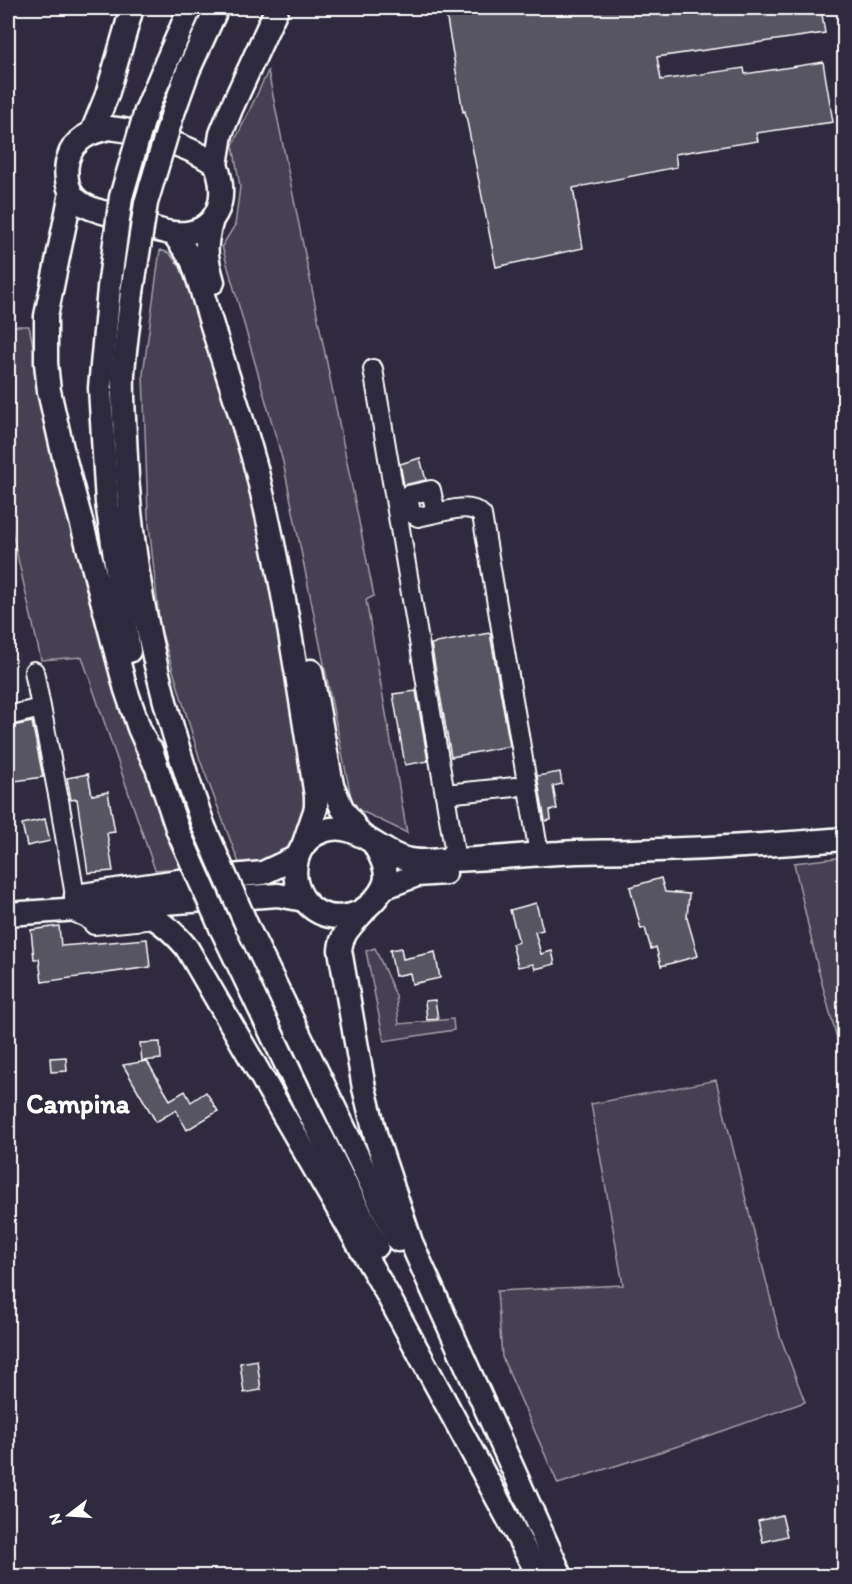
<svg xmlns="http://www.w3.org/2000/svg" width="852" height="1584" font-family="Itim,sans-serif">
	<rect width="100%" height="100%" fill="#2f2a3d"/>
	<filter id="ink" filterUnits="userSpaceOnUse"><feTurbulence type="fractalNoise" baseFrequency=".0167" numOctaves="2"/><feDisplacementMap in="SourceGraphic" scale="12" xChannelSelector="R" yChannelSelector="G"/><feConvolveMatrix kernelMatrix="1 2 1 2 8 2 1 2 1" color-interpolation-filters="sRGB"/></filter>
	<g filter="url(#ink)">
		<g fill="#464152" stroke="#a2a0a8" stroke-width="1.5">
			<polygon points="268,71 374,596 366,600 407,833 353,807 283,462 222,246 235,225 240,187 233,145"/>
			<polygon points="160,250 169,253 180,267 206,332 267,537 307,789 306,820 288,851 268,862 239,863 200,760 160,627 148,515 143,374"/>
			<polygon points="8,326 29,326 64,495 111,662 182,868 155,870 82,657 41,660 8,515"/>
			<polygon points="844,857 844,1064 818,969 794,863"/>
			<polygon points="375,948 396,996 399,1024 453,1019 454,1030 384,1041 366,951"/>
			<polygon points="716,1080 780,1336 805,1402 691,1442 558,1484 502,1357 497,1291 623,1285 591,1104"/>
		</g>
		<g fill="#595564" stroke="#fff" stroke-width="1.5">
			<polygon points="445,8 821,8 825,33 657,57 661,80 744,68 745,74 823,62 833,122 756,133 758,141 675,154 677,167 573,188 583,248 496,267 465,111 463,112"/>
			<polygon points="420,458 426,480 404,485 400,464"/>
			<polygon points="490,633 510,746 451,757 431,644"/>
			<polygon points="416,691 428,761 405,765 393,694"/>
			<polygon points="32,722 43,777 15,781 11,759 8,760 8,727"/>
			<polygon points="560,772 562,784 553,786 557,809 550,810 551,820 545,821 537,776"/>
			<polygon points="88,774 92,795 108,792 115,832 107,833 113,871 88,873 77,799 71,800 67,778"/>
			<polygon points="45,819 50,841 27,846 22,824"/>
			<polygon points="661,878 665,892 689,894 687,918 698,956 661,966 656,947 651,949 645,928 641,929 630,887"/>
			<polygon points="536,903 543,930 535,932 541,954 552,951 555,964 535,969 533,964 518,967 512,944 519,942 510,910"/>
			<polygon points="59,926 61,946 147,939 150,967 42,982 39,959 34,959 31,930"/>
			<polygon points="401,948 403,959 435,952 440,978 412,984 410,973 395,976 390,950"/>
			<polygon points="435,1000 438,1019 427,1020 425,1001"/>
			<polygon points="160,1042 161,1059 142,1061 140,1043"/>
			<polygon points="66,1057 67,1071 51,1072 50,1058"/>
			<polygon points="147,1061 170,1100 185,1091 191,1102 206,1092 218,1111 187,1130 176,1110 156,1122 123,1065"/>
			<polygon points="257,1360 261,1390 244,1393 240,1363"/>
			<polygon points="782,1515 787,1536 763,1542 758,1521"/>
		</g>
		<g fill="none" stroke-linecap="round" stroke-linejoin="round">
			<g stroke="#fff" stroke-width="22">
				<g id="minor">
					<polyline points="373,369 454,848 450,855 442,860"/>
					<path d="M436,513L418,517L411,513L408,495L431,490L436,513C451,510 470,503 482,515L539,854"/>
					<polyline points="34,671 59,800 75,896"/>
					<polyline points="8,716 41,708"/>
					<polyline points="445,794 515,787"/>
					<polyline points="71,911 87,918 94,925 156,919"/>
				</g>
			</g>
			<g stroke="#fff" stroke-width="27">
				<g id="major">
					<polyline points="166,63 190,8"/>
					<polyline points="188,71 217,8"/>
					<path d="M109,128C140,131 192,146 216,165C230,200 216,237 173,233C158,232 140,223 125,218C108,213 82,210 72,194C66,185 65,169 68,159C74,138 91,132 109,128Z"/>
					<polyline points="92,132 107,95 132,8"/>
					<polyline points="216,165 221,134 231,109 277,8"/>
					<polyline points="71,193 46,316 46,363 49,391 63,453 126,690 139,728 155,764"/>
					<path d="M211,223C204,248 206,257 213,282"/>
					<path d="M173,233L192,260L201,288C218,350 241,410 257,472C283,578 299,687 316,796V808L303,846"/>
					<polyline points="109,288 100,388 107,503 129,651"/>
					<path d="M132,292C129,319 125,346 123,373C122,394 124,416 125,437C129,571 159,701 204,827"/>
					<polyline points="311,671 332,785 342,808 360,834"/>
					<polyline points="151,750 178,831"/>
					<path d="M374,844C380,855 386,865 386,878C385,886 381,892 376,898C358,921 321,925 303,898C288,875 295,841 323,831C355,819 377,852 406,859C416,862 431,861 442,860C481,860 520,855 559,853C584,851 608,852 632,851C703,849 774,845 844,839"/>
					<polyline points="383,888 417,875 445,873"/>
					<polyline points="76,896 179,881 263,873 297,857"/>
					<path d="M130,905C153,915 172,929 187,948L386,1292L539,1576"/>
					<path d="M365,910C354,923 341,933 340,950L364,1088L376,1137L411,1242L561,1576"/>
					<polyline points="8,914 278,895 304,900"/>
					<polyline points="248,928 398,1240"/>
					<polyline points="222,930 308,1110 377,1246"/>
				</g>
			</g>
			<use href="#minor" stroke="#2f2a3d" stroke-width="18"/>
			<use href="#major" stroke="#2f2a3d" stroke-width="22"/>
			<g stroke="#fff" stroke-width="27" stroke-linecap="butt">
				<g id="major-bridge">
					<polyline points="109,288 121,197 146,111 166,63"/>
					<polyline points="132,292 146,203 172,116 188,71"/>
					<polyline points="204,827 248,928"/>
					<polyline points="178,831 222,930"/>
				</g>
			</g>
			<use href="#major-bridge" stroke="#2f2a3d" stroke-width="22"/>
		</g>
	</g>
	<g text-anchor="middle" stroke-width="4.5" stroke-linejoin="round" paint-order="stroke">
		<g font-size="27" font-weight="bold" fill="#fff" stroke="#2f2a3d">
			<text x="78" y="1113">Campina</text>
		</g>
	</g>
	<rect width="852" height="1584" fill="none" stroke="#2f2a3d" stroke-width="30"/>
	<rect x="15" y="15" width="822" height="1554" fill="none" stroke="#fff" stroke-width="2" filter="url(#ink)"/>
	<g transform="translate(69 1515) rotate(253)" stroke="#2f2a3d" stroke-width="4.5" paint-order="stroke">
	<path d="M0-4.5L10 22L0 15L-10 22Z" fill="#ffffff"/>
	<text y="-9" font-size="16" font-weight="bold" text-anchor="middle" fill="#ffffff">N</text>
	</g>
</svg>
